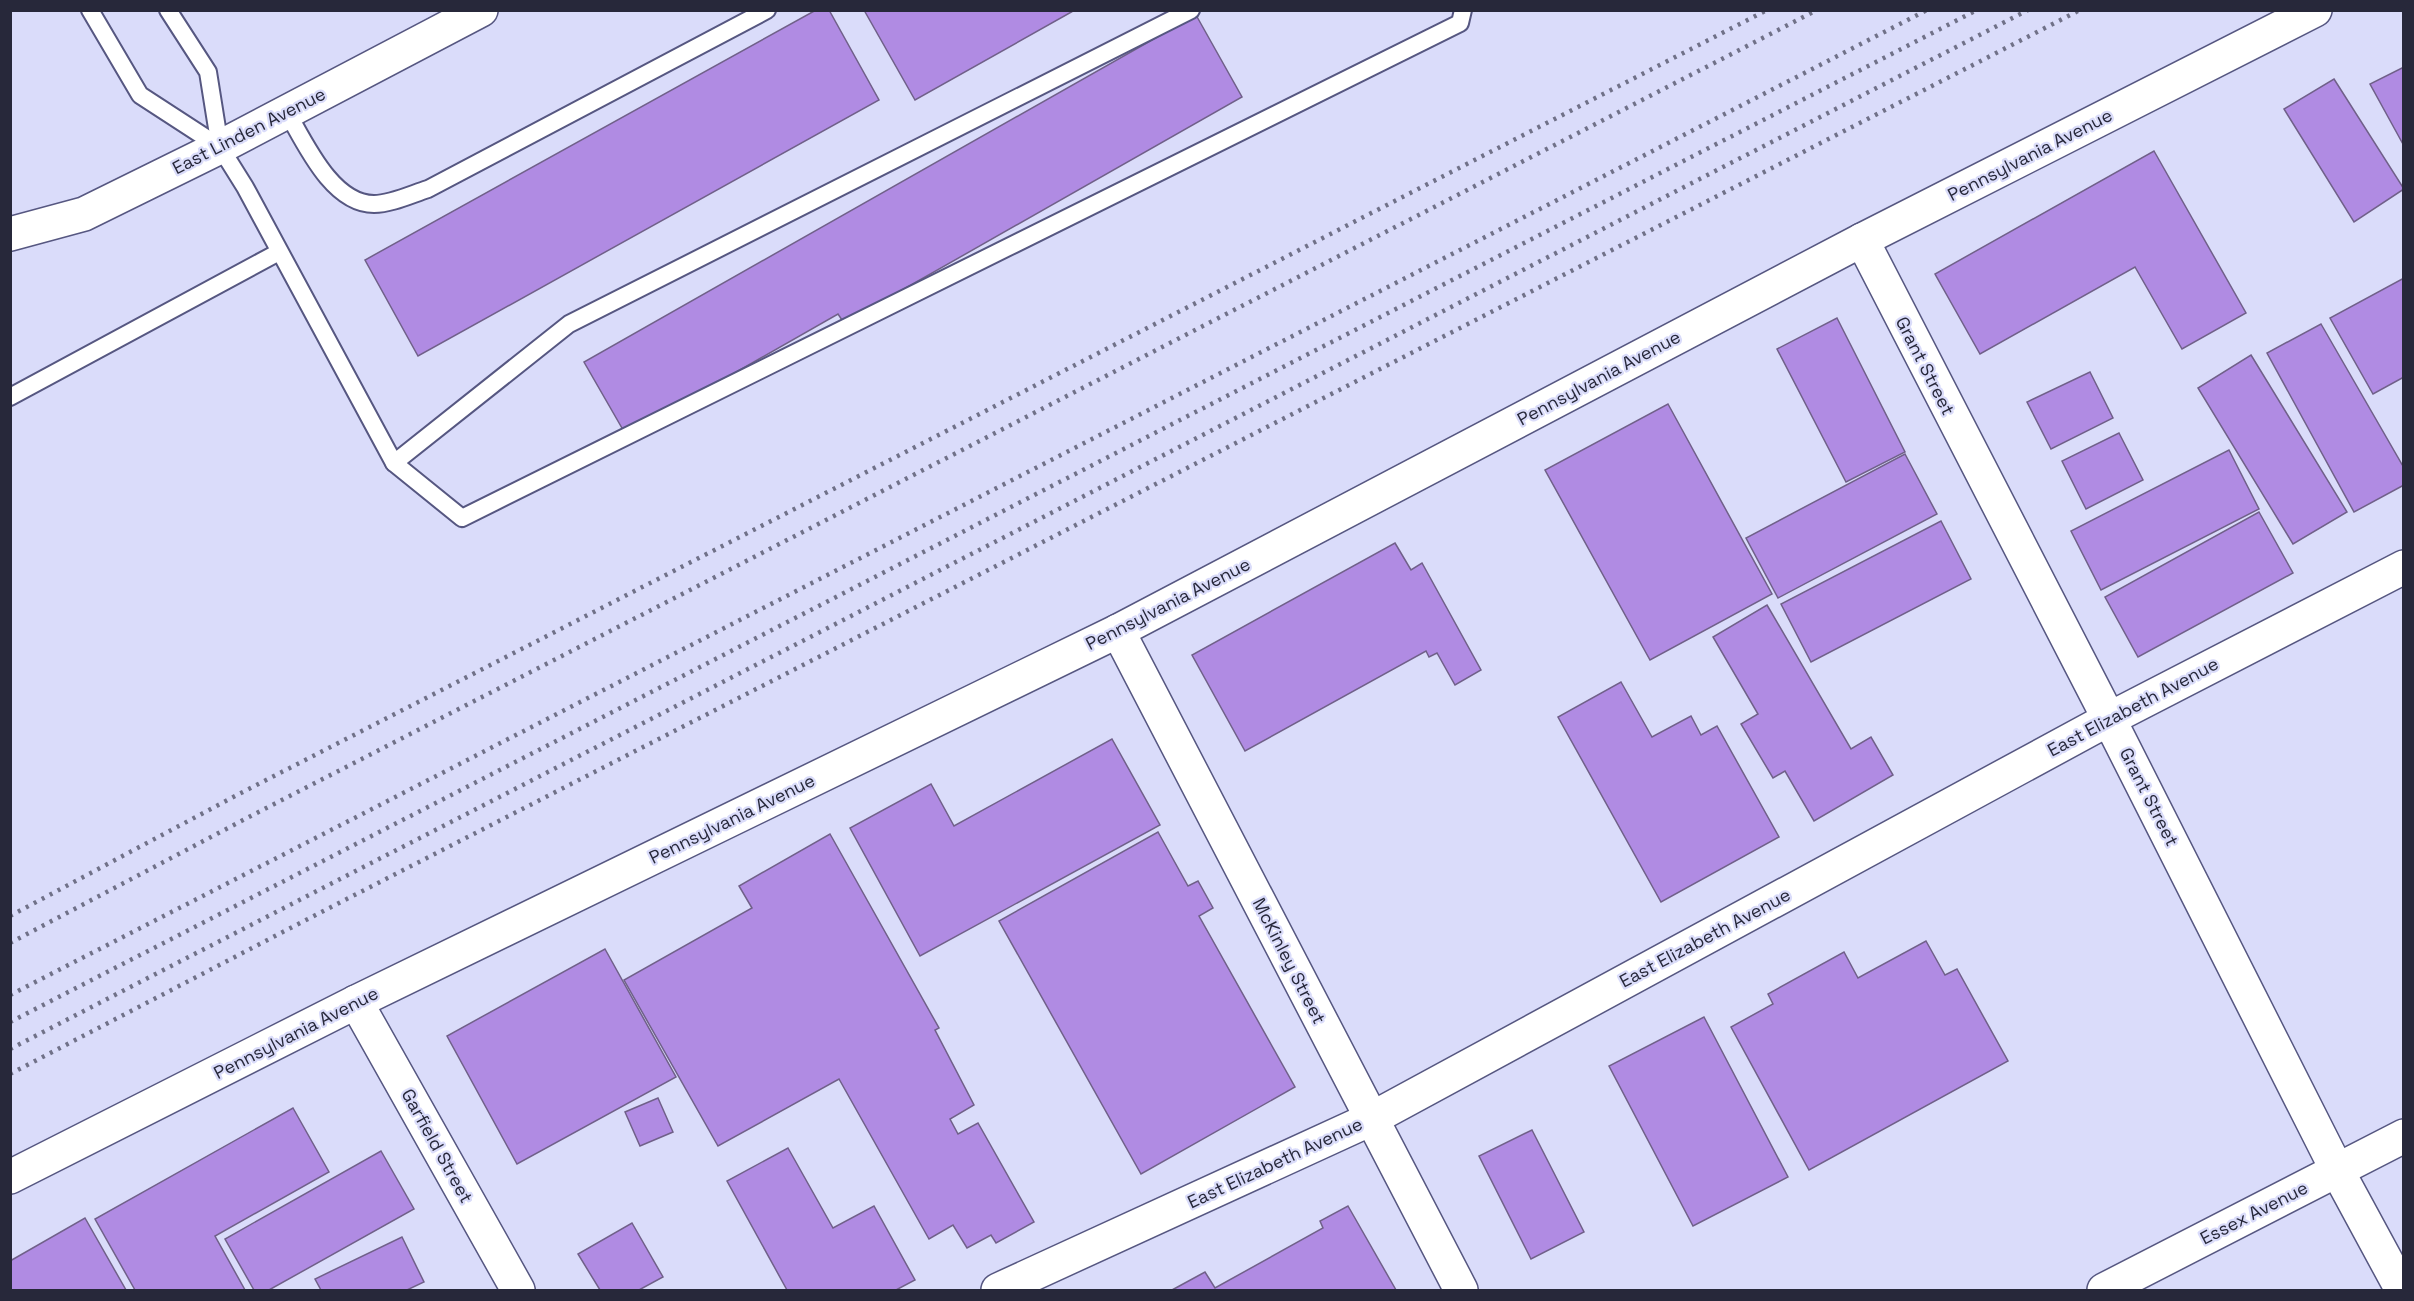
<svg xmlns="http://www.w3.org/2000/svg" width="2414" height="1301" font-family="'Space Grotesk',sans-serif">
	<rect width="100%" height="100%" fill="#dadcfa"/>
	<g fill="#b08be3" stroke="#706089" stroke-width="1.5">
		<polygon points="816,10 829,10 879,100 418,356 365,260"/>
		<polygon points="864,10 1075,10 915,100"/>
		<polygon points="1196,15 1242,97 844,323 838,314 626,435 584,362"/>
		<polygon points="2404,67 2404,146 2370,84"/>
		<polygon points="2334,79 2404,189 2354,222 2284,109"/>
		<polygon points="2154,151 2246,313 2182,349 2135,267 1980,354 1935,274"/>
		<polygon points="2404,278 2404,377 2373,394 2330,318"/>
		<polygon points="1837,318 1905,452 1846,482 1777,349"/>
		<polygon points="2321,324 2404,468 2404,485 2354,512 2267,353"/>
		<polygon points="2251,355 2347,512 2293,544 2198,388"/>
		<polygon points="2090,372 2113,418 2051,449 2027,402"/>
		<polygon points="1668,404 1772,594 1650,660 1545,470"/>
		<polygon points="2119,433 2143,480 2086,509 2062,461"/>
		<polygon points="2229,450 2259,509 2101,590 2071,531"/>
		<polygon points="1905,454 1937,514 1778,598 1746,538"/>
		<polygon points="2259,512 2293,573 2138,657 2105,597"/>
		<polygon points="1941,521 1971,579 1811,662 1781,604"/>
		<polygon points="1395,543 1411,570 1422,563 1481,670 1455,685 1437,653 1429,657 1426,651 1245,751 1192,655"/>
		<polygon points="1767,605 1851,749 1871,737 1893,775 1814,821 1785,771 1773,778 1741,724 1758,714 1713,637"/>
		<polygon points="1621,682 1652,737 1691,716 1701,735 1717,726 1779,837 1661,902 1558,717"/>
		<polygon points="1112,739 1160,825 920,956 850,828 931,784 954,826"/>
		<polygon points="1158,832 1188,886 1198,881 1213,908 1199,916 1295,1087 1141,1174 999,921"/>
		<polygon points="830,834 939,1028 935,1030 974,1105 950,1119 958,1134 978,1123 1034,1222 996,1243 991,1235 967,1248 953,1225 929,1239 839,1079 718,1146 624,980 752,908 739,886"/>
		<polygon points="1926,941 1945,975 1957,969 2008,1061 1809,1170 1731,1027 1773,1004 1768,994 1844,952 1858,978"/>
		<polygon points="605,949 676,1077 517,1164 447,1036"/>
		<polygon points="1704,1017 1788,1177 1693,1226 1609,1066"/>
		<polygon points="658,1098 673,1132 640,1146 625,1112"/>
		<polygon points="293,1108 329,1172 215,1236 245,1290 135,1290 95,1219"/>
		<polygon points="1532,1130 1584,1232 1531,1259 1479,1156"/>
		<polygon points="788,1148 833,1228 874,1206 915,1280 896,1290 787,1290 727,1181"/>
		<polygon points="381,1151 414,1209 269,1290 254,1290 225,1239"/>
		<polygon points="1348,1206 1396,1290 1172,1290 1205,1272 1215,1288 1323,1228 1320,1221"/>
		<polygon points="85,1218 126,1290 10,1290 10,1261"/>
		<polygon points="632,1223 663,1277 639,1290 600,1290 578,1254"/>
		<polygon points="402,1237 424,1282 407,1290 321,1290 315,1279"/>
	</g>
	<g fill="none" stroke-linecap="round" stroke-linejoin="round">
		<g stroke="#565781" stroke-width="20">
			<g id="lane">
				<polyline points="90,10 140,95 220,147"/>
				<polyline points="168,10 208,72 220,147 245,187 394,463 569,324 1191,10"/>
				<path d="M287,112C305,143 332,204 374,204C391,204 412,194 428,189L767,10"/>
				<polyline points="10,397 279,252"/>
				<polyline points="394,463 462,518 1460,23 1463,10"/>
			</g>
		</g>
		<g stroke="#565781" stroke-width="36">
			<g id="street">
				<polyline points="1862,240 2109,719 2337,1170 2402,1290"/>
				<polyline points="1118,631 1461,1290"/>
				<polyline points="356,1002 518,1290"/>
				<polyline points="10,1177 356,1002 1118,631 1862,240 2315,10"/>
				<polyline points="2104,1290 2404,1136"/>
			</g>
		</g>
		<g stroke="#565781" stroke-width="36">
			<g id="secondary">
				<polyline points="10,234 84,214 220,147 481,10"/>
				<polyline points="998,1290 1371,1119 2109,719 2404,567"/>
			</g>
		</g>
		<use href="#lane" stroke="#fff" stroke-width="16"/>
		<use href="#street" stroke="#fff" stroke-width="33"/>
		<use href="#secondary" stroke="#fff" stroke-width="33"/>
		<g stroke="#707188" stroke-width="4.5" stroke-dasharray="3 6" stroke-linecap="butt">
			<polyline points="10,916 237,795 1767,10"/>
			<polyline points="10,943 247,818 1817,10"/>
			<polyline points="10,995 1927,10"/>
			<polyline points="10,1022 1977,10"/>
			<polyline points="10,1049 2028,10"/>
			<polyline points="10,1074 302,922 2080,10"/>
		</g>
	</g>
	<g text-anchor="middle" stroke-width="4.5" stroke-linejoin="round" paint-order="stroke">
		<g font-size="18" fill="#27283a" stroke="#dadcfa">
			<text transform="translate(249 131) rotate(-27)" y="6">East Linden Avenue</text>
			<text transform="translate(2030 155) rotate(-27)" y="6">Pennsylvania Avenue</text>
			<text transform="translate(1925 366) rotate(63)" y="6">Grant Street</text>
			<text transform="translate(1599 378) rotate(-28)" y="6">Pennsylvania Avenue</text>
			<text transform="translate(1168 604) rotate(-27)" y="6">Pennsylvania Avenue</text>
			<text transform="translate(2133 707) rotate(-28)" y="6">East Elizabeth Avenue</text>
			<text transform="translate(2149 797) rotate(63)" y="6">Grant Street</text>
			<text transform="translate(732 819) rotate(-26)" y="6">Pennsylvania Avenue</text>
			<text transform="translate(1705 938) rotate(-28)" y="6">East Elizabeth Avenue</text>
			<text transform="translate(1289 961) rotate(63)" y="6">McKinley Street</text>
			<text transform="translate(296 1033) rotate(-27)" y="6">Pennsylvania Avenue</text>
			<text transform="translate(437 1146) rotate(61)" y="6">Garfield Street</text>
			<text transform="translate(1275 1163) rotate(-25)" y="6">East Elizabeth Avenue</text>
			<text transform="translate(2254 1213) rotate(-27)" y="6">Essex Avenue</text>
		</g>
	</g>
	<rect width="2414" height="1301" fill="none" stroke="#27283a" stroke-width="24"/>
</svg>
